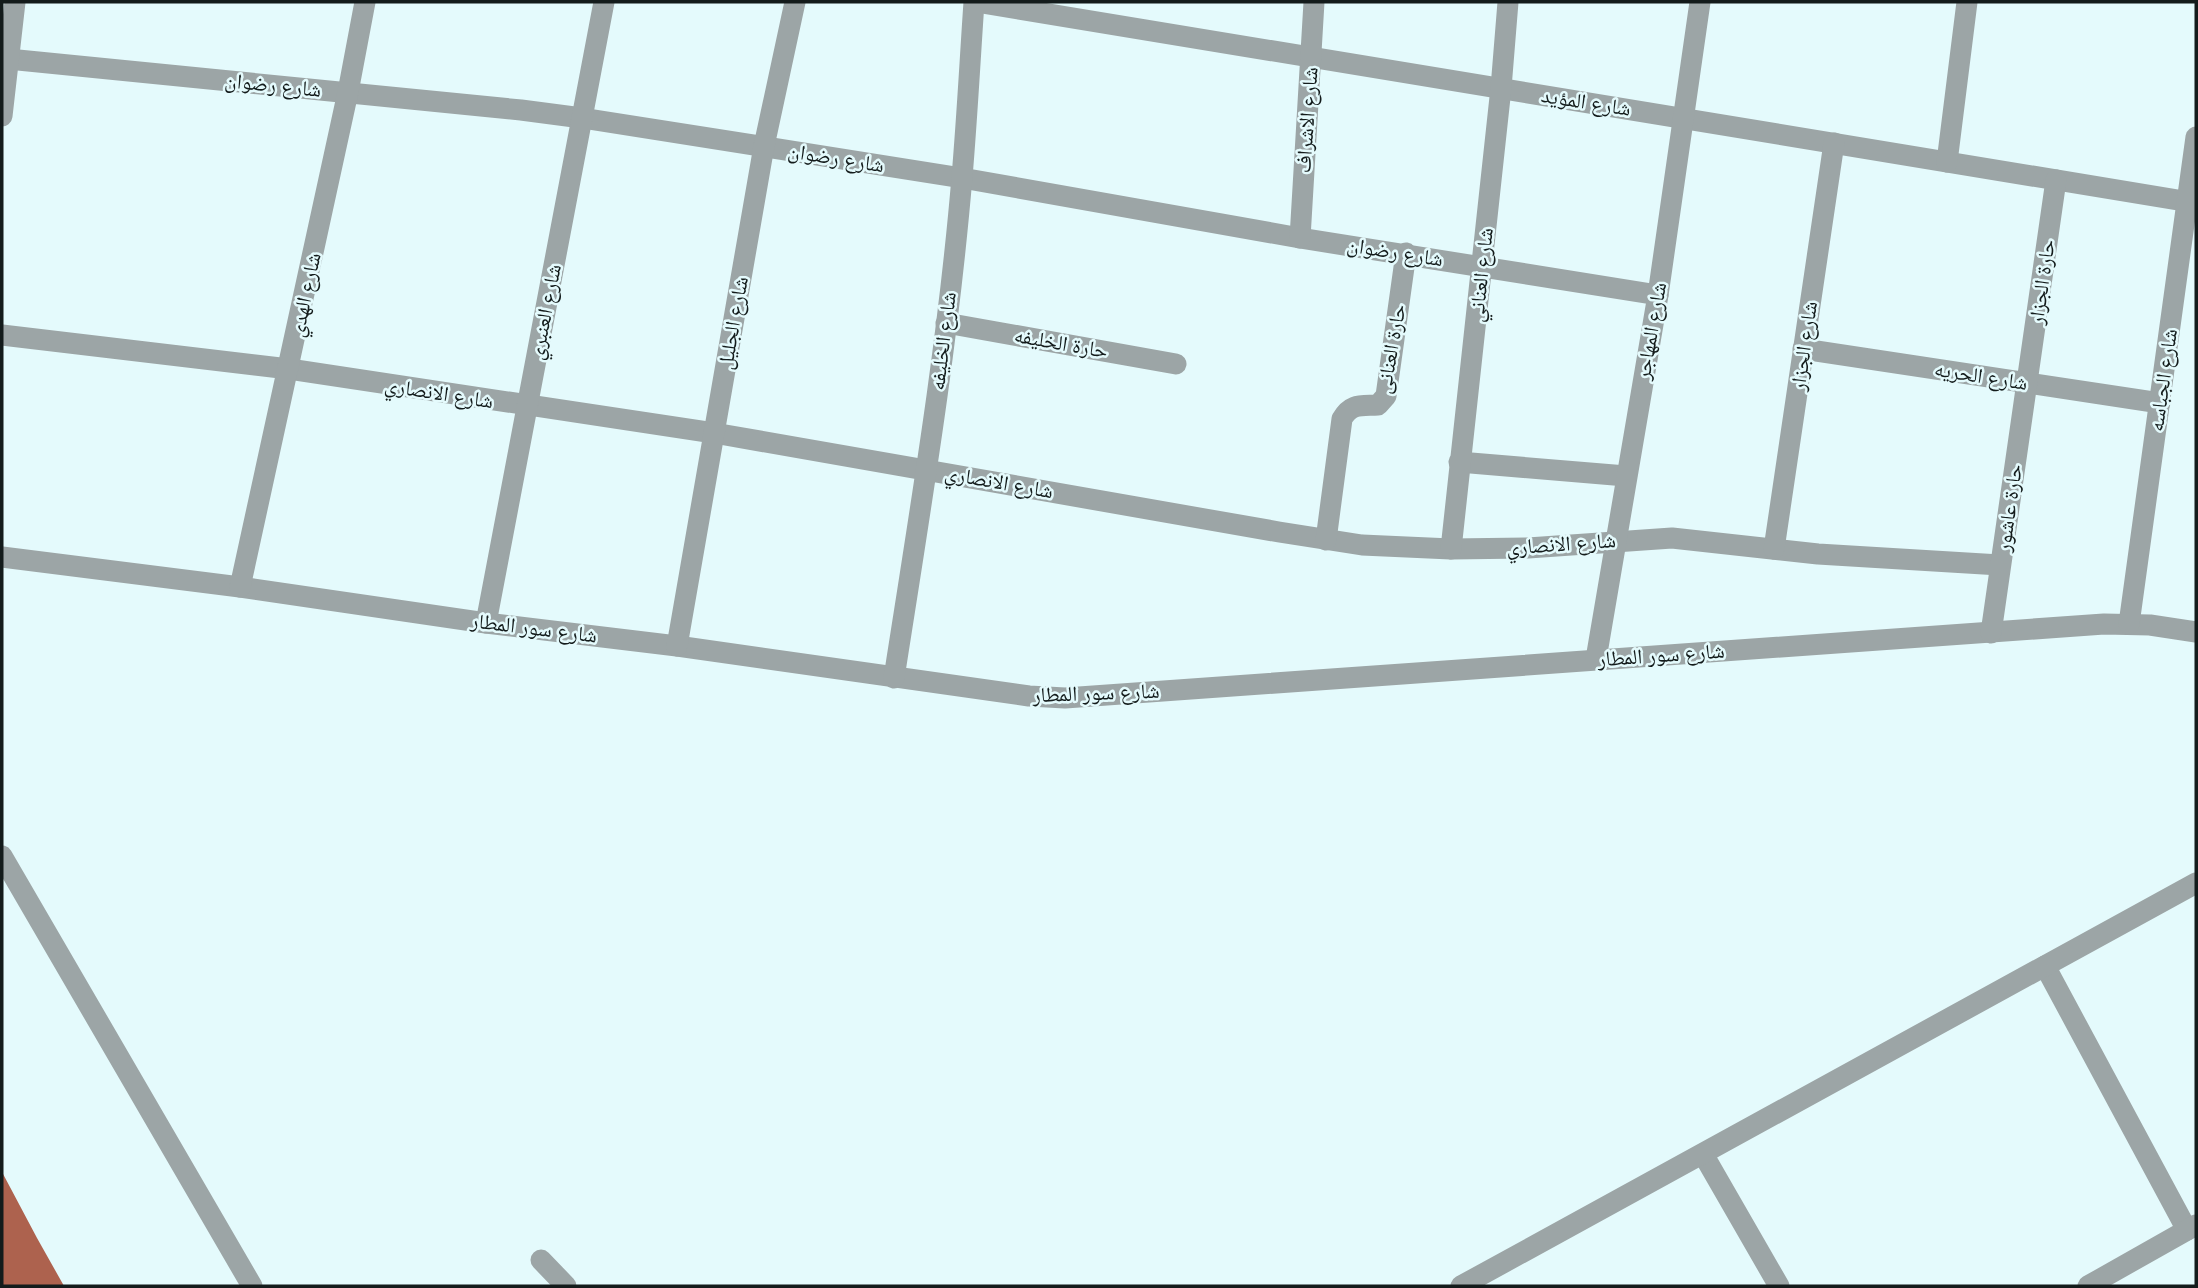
<svg xmlns="http://www.w3.org/2000/svg" width="2198" height="1288" font-family="'Space Grotesk','Noto Naskh Arabic',sans-serif">
	<rect width="100%" height="100%" fill="#e4fafc"/>
	<polygon fill="#ad624e" points="2,1172 37,1238 64,1286 2,1286"/>
	<g fill="none" stroke-linecap="round" stroke-linejoin="round">
		<g stroke="#9ca5a6" stroke-width="21">
			<polyline points="976,2 2196,203"/>
			<polyline points="8,59 521,110 582,118 962,178 1300,238 1658,295"/>
			<polyline points="2,116 15,2"/>
			<polyline points="1947,162 1967,2"/>
			<polyline points="1300,238 1314,2"/>
			<polyline points="946,323 1176,364"/>
			<polyline points="2,335 289,369 714,433 1279,532 1362,545 1451,549 1528,548 1672,538 1818,554 2000,565"/>
			<polyline points="1803,349 2160,403"/>
			<polyline points="1459,462 1626,476"/>
			<path d="M1326,540L1342,419C1351,403 1361,406 1378,405L1386,396L1406,253"/>
			<polyline points="1451,549 1501,88 1508,2"/>
			<polyline points="1774,549 1834,143"/>
			<polyline points="2,557 240,587 486,623 677,646 1029,696 1065,698 2104,624 2150,625 2196,632"/>
			<polyline points="240,587 348,92 365,2"/>
			<polyline points="486,623 604,2"/>
			<polyline points="2129,624 2196,137"/>
			<polyline points="1991,633 2056,180"/>
			<polyline points="677,646 764,146 795,2"/>
			<polyline points="1596,659 1658,295 1700,2"/>
			<path d="M894,678C920,511 948,345 962,177C967,119 970,60 974,2"/>
			<polyline points="2,856 252,1286"/>
			<polyline points="2045,966 2187,1230"/>
			<polyline points="1703,1154 1779,1286"/>
			<polyline points="541,1260 566,1286"/>
			<polyline points="1461,1286 2196,883"/>
			<polyline points="2088,1286 2196,1225"/>
		</g>
	</g>
	<g text-anchor="middle" stroke-width="5" stroke-linejoin="round" paint-order="stroke">
		<g font-size="21" fill="#131b1b" stroke="#e4fafc">
			<text transform="translate(273 85) rotate(6)" y="7">شارع رضوان</text>
			<text transform="translate(1586 102) rotate(9)" y="7">شارع المؤيد</text>
			<text transform="translate(1307 120) rotate(-86)" y="7">شارع الاشراف</text>
			<text transform="translate(836 158) rotate(9)" y="7">شارع رضوان</text>
			<text transform="translate(1395 252) rotate(9)" y="7">شارع رضوان</text>
			<text transform="translate(1481 275) rotate(-84)" y="7">شارع العناني</text>
			<text transform="translate(2042 282) rotate(-82)" y="7">حارة الجزار</text>
			<text transform="translate(305 295) rotate(-78)" y="7">شارع الهدي</text>
			<text transform="translate(545 312) rotate(-79)" y="7">شارع العنبري</text>
			<text transform="translate(733 323) rotate(-80)" y="7">شارع الجليل</text>
			<text transform="translate(1651 331) rotate(-80)" y="7">شارع المهاجر</text>
			<text transform="translate(943 341) rotate(-83)" y="7">شارع الخليفه</text>
			<text transform="translate(1061 343) rotate(10)" y="7">حارة الخليفه</text>
			<text transform="translate(1804 346) rotate(-82)" y="7">شارع الجزار</text>
			<text transform="translate(1391 349) rotate(-80)" y="7">حارة العنانى</text>
			<text transform="translate(1981 376) rotate(9)" y="7">شارع الحريه</text>
			<text transform="translate(2163 380) rotate(-82)" y="7">شارع الجباسه</text>
			<text transform="translate(439 393) rotate(9)" y="7">شارع الانصاري</text>
			<text transform="translate(999 482) rotate(10)" y="7">شارع الانصاري</text>
			<text transform="translate(2009 508) rotate(-82)" y="7">حارة عاشور</text>
			<text transform="translate(1561 544) rotate(-4)" y="7">شارع الانصاري</text>
			<text transform="translate(534 628) rotate(7)" y="7">شارع سور المطار</text>
			<text transform="translate(1661 655) rotate(-4)" y="7">شارع سور المطار</text>
			<text transform="translate(1096 693) rotate(-2)" y="7">شارع سور المطار</text>
		</g>
	</g>
	<rect width="2198" height="1288" fill="none" stroke="#131b1b" stroke-width="7"/>
</svg>
